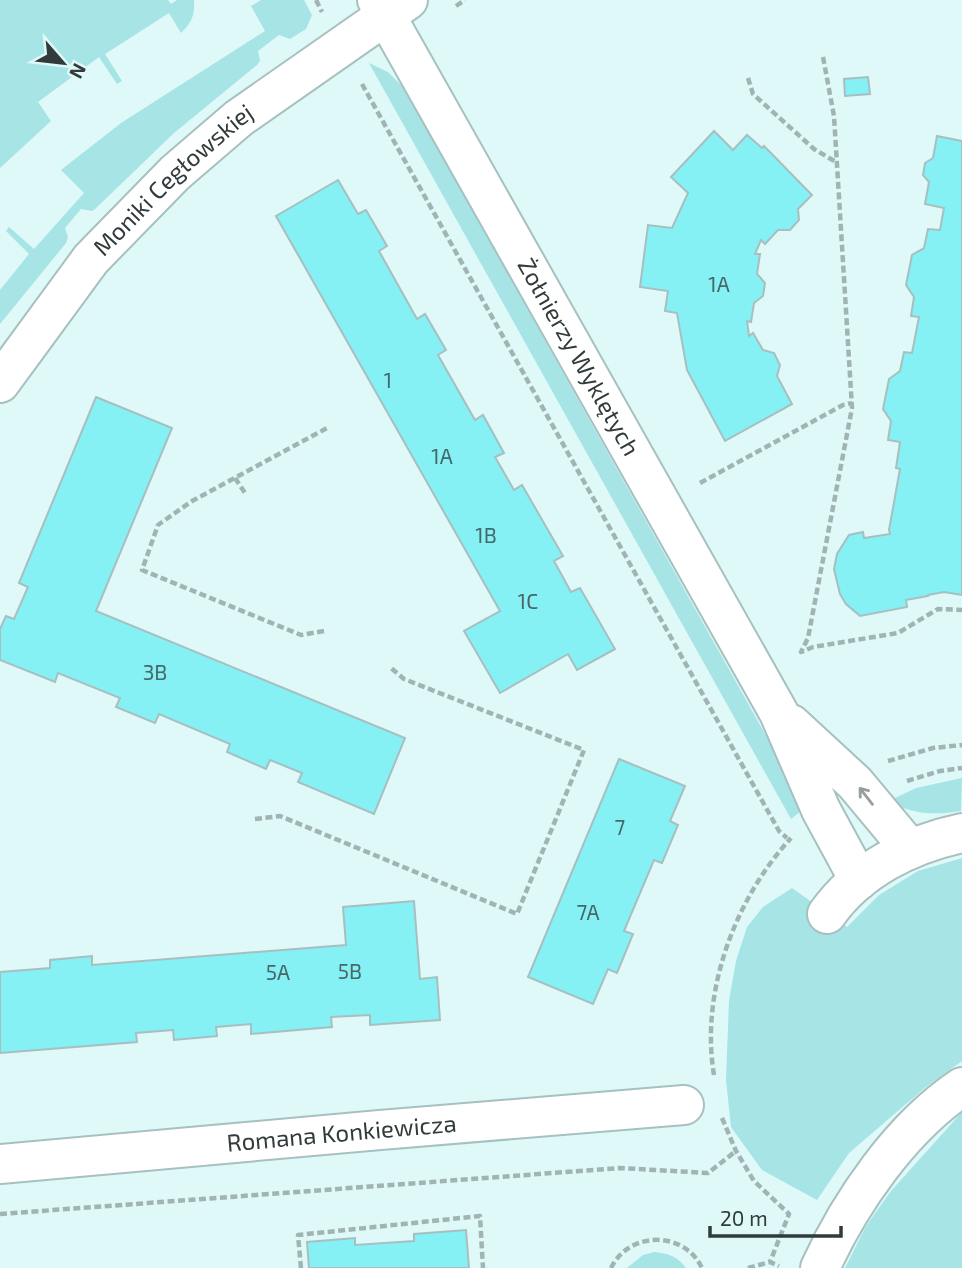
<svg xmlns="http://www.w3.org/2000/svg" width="962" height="1268" font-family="'Exo 2',sans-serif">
	<rect width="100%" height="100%" fill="#dff8f8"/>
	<g fill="#a6e4e5">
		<path d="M0,0H168L171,4L177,0H194C195,14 192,23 181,33L169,13L105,54L122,81L117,84L99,57L38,102L51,121L0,168Z"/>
		<polygon points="261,0 304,0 312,15 306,29 290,39 279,35 258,51 260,61 257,65 174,133 95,209 92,211 81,209 65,228 68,237 66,243 0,324 0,290 29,254 6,231 9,227 34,249 84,193 61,170 121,123 265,31 251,6"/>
		<polygon points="369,63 388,72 403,87 806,807 791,819"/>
		<path d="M962,778L961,811C934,815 913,815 889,801L916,788Z"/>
		<polygon points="962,858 962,1061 927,1086 849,1153 817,1200 762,1170 731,1127 726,1080 729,1001 736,961 747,927 763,907 792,888 847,927 879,895 918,871"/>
		<polygon points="962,1112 962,1268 845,1268 866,1226 891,1191"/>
		<path d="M654,1252C668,1253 678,1257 686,1268H627L643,1255Z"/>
	</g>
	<g fill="#85f1f4" stroke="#a7bfc0" stroke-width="2">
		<polygon points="868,77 870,94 845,96 844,79"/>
		<polygon points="714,131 733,150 747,135 762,148 764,146 812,195 798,209 799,220 790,230 778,230 765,244 761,240 755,254 760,254 757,274 765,283 763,296 754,303 751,322 747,321 749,336 753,333 763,350 774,353 780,365 777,376 792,404 725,441 687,370 677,313 665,311 668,291 640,287 648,225 672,228 688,193 671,177"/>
		<polygon points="937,136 962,141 962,595 944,592 928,595 928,596 906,600 907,607 860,616 846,604 840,594 834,569 837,554 849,535 863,532 864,538 890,534 889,530 900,469 896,468 900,442 888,440 891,421 883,409 889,379 900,371 904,352 912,353 919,317 911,316 914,297 906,285 912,255 924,248 928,229 940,230 944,208 925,204 929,182 923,175 925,163 933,158"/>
		<polygon points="338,180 358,214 366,210 387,246 379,251 417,319 425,314 446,350 438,355 475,420 483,415 504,453 495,457 514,490 522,485 563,556 554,561 571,592 580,588 615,649 577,670 568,654 500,693 464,631 500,611 276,216"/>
		<polygon points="96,397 172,428 96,611 405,738 374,814 298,782 302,773 270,760 266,769 227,752 230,744 159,714 155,723 116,707 120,698 58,673 55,682 0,660 0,629 6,616 14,619 28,587 19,583"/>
		<polygon points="619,759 685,786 670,821 678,825 662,863 654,860 624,931 633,934 617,973 608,969 593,1004 528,977"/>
		<polygon points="414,901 420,979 437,977 440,1020 370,1025 370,1015 331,1017 332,1027 251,1034 251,1024 216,1027 217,1036 174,1040 173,1030 136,1033 137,1042 0,1053 0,972 50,968 50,960 92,956 92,965 346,945 343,907"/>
		<polygon points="466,1230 469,1268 309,1268 307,1242 355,1238 355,1245 414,1241 414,1234"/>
	</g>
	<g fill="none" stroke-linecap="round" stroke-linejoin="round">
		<g stroke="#a7c0c0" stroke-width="42">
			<g id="minor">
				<path id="s1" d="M377,0L779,713L821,810L859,880"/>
				<path id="s2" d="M0,383L91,259L175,173L239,118L408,0"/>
				<polyline points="791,724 855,783 910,849"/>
				<path d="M827,914C858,870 910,844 962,833"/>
				<path id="s3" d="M0,1164L380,1130L684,1105"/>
				<path d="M820,1268C850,1202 901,1128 962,1087"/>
			</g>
		</g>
		<g stroke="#a1b4b4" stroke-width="4.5" stroke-dasharray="7 3.5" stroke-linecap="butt">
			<polyline points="316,0 322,12"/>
			<polyline points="456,6 465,0"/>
			<polyline points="823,57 834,116 852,408 808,638 801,652 813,647 898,633 938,609 962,610"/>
			<polyline points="748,78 753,94 814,149 836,162"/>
			<polyline points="362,84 779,831 787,838"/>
			<polyline points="235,478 245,493"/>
			<polyline points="700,483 843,405 852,403"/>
			<polyline points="324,631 301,635 142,570 158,525 192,501 329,427"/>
			<polyline points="888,761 933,748 962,745"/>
			<polyline points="907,781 940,771 962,768"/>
			<polyline points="255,819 280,816 517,914 584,750 404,679 391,668"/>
			<path d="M714,1075C700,992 735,899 791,838"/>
			<polyline points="722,1118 736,1151 754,1181 789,1214 770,1262"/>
			<polyline points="0,1214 620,1168 708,1173 736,1151"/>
			<polyline points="301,1268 298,1235 480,1216 483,1268"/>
			<path d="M611,1268C629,1231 684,1230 702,1268"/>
			<polyline points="748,1268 770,1262 779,1266"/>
		</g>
		<use href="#minor" stroke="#fff" stroke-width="38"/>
	</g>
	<defs><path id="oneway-shaft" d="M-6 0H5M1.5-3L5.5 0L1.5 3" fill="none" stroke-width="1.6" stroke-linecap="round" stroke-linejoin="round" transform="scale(1.75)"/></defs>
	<use stroke="#989d9d" href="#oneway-shaft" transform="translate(866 796) rotate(-128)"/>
	<g text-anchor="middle" stroke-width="6" stroke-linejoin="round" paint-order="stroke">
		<g font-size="21" fill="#466869">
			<text x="719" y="292">1A</text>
			<text x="388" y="388">1</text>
			<text x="442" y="464">1A</text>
			<text x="486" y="543">1B</text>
			<text x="528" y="609">1C</text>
			<text x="155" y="680">3B</text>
			<text x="620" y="835">7</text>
			<text x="588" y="920">7A</text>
			<text x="350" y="979">5B</text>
			<text x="278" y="980">5A</text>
		</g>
		<g font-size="24" fill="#313b3b" stroke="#dff8f8">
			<text dy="8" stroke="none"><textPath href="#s2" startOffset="268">Moniki Cegłowskiej</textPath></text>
			<text dy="8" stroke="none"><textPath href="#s1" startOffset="410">Żołnierzy Wyklętych</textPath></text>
			<text dy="8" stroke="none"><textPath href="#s3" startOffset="343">Romana Konkiewicza</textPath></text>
		</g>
	</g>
	<g transform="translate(63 63) rotate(118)" stroke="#dff8f8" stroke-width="5" paint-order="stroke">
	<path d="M0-5L12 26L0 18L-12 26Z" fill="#313b3b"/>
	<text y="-10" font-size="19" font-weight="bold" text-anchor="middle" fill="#313b3b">N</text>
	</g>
	<path d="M710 1226v10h131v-10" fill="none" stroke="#313b3b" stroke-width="3.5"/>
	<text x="720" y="1226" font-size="21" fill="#313b3b" stroke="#dff8f8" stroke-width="5" paint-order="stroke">20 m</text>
</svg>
